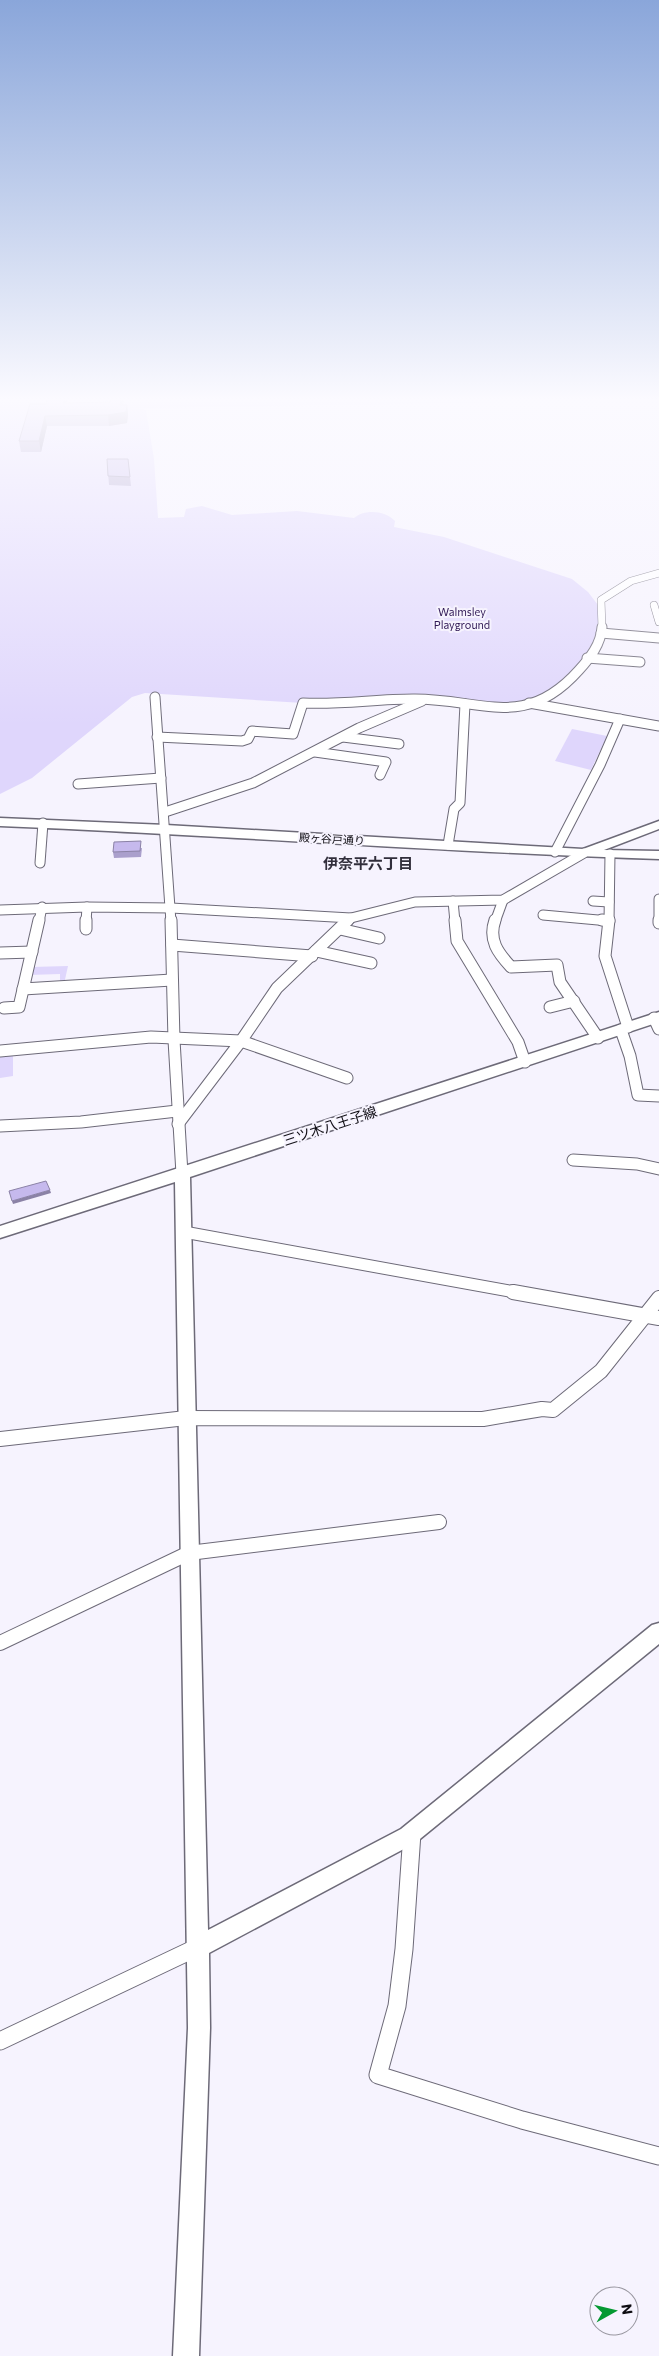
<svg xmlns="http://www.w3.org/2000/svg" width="659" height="2356" font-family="Commissioner,'Noto Sans JP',sans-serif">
	<rect width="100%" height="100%" fill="#f6f3fe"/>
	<g fill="#dfd6fc">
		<path d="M0,396H590L597,401L138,408L146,410L154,459L158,518L184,517L186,509L202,506L232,515L297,511L354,518C364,509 385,510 395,521L394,527L444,537L572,579L588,592L601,609V620L591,654L546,695L499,709L428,699L303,703L145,693L132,697L32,778L0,794Z"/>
		<polygon points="572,729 607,736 591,770 555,761"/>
		<polygon points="68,966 64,984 60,984 60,974 29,975 31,967"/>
		<polygon points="13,1052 13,1076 0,1078 0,1053"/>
	</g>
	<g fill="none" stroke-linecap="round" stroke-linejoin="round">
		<g stroke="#6d6a78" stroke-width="8">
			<g id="street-far4">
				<polyline points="654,605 659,622"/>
				<polyline points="602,628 601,600 631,581 659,573"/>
			</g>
		</g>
		<g stroke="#6d6a78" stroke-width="11">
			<g id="street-far3">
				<polyline points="601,633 659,638"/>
				<polyline points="587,658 640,662"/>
				<polyline points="155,697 171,922"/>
				<polyline points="529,703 659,726"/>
				<path d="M157,737L242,741L248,739L252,731L293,734L303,703C340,705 376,699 413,699C480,698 524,732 579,670C590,658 601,644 602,627"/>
				<polyline points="343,737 399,744"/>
				<polyline points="315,752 386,762 380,775"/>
				<polyline points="78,784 161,778"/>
				<polyline points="165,812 253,783 359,728 422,701"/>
				<polyline points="448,845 454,809 460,803 465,704"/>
				<polyline points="555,852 600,765 620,719"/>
				<polyline points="40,863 43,823"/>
				<polyline points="659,899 659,922"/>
				<polyline points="453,901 455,922"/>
				<polyline points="593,901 609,902"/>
				<polyline points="0,910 87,907 171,908 351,918 415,902 503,900 584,853"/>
				<polyline points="543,915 609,921"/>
				<polyline points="39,922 42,907"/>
				<polyline points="86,922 87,907"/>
				<polyline points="347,922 351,918"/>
				<polyline points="495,922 503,900"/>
				<polyline points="609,922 610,854"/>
			</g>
		</g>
		<g stroke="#6d6a78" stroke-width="13">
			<g id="street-far2">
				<polyline points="171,920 174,1040 182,1174"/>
				<polyline points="455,920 457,941 518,1042 525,1062"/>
				<path d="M495,920C488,940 498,953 511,967L557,965L560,982L598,1038"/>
				<polyline points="602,920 609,921"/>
				<polyline points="609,920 605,956 628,1027"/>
				<polyline points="659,920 659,923"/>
				<polyline points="86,929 86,920"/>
				<polyline points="340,929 379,938"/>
				<polyline points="172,945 312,956"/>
				<polyline points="316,951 371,963"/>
				<polyline points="0,953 32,952"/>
				<polyline points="23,989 172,980"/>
				<polyline points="550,1007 574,1001"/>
				<polyline points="4,1008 19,1007 39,920"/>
				<polyline points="654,1018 659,1029"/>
				<polyline points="621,1030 630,1056 638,1095 659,1096"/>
				<polyline points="0,1051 151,1037 241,1041 347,1078"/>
				<polyline points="178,1124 241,1041 277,988 348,920"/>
				<polyline points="0,1126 81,1122 177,1111"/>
				<polyline points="573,1160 637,1164 659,1169"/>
				<polyline points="184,1232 520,1293"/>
			</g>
		</g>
		<g stroke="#6d6a78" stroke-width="16">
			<g id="street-far1">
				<polyline points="513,1292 659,1318"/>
				<polyline points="0,1439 186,1418 483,1419 542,1409 553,1410 601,1371 659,1298"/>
				<polyline points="0,1643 189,1553 439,1522"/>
			</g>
		</g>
		<g stroke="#6d6a78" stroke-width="19">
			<g id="street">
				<polyline points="412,1833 404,1949 397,2006 378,2075 522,2120 659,2156"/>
				<polyline points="0,2041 198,1947"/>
			</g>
		</g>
		<g stroke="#6d6a78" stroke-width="3">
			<g id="secondary">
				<path d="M0,818L166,825L583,849L659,821V829L604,850L659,851V859C440,852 220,835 0,826Z"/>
				<polygon points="659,1012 659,1022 190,1177 208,1930 401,1829 652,1625 659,1623 659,1644 415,1843 209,1953 210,2028 199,2356 173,2356 188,2028 175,1182 0,1238 0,1226"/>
			</g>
		</g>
		<use href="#street-far4" stroke="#fff" stroke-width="7"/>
		<use href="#street-far3" stroke="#fff" stroke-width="9"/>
		<use href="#street-far2" stroke="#fff" stroke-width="11"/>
		<use href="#street-far1" stroke="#fff" stroke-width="14"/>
		<use href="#street" stroke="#fff" stroke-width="17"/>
		<use href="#secondary" fill="#fff" fill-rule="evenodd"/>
	</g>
	<g fill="#aa9fcc">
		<polygon points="68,396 67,403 110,402 112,396 125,396 123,405 127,405 128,415 127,423 109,426 47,426 41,452 21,452 19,441 46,404"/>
		<polygon points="107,459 128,459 131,486 109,485"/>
		<polygon points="142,848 141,857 114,858 113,852"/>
	</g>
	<g fill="#8b82a6">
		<polygon points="65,396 68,396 65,413 63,403"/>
		<polygon points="122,396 125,396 121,413 127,405 128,415 127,423 109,426 108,415 120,405"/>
		<polygon points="45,416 47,426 41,452 39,441"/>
		<polygon points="50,1190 51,1193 13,1204 12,1201"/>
	</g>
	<g fill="#c6b9ed" stroke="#8b82a6">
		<polygon points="48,396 65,396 63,403 110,402 112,396 122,396 120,405 127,405 126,412 108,415 45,416 39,441 19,441 30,404 46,404"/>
		<polygon points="107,459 128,459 130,477 108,476"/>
		<polygon points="141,841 140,851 113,852 114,842"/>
		<polygon points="46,1181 50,1190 12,1201 9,1191"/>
	</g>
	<linearGradient id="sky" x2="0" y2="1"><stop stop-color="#8aa6da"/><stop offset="0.55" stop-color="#fbfaff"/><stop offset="1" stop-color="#fbfaff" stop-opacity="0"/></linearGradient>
	<rect width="659" height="726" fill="url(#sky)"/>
	<g text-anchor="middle" stroke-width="4" stroke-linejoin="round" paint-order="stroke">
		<g font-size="11" fill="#301955" stroke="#f6f3fe">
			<text x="462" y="616">Walmsley<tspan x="462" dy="13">Playground</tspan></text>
		</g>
		<g font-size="11" fill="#0e0c12" stroke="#f6f3fe">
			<text transform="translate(332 839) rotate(3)" y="4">殿ヶ谷戸通り</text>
		</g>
		<g font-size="14" fill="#0e0c12" stroke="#f6f3fe">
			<text transform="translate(330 1126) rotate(-18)" y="5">三ツ木八王子線</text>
		</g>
		<g font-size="15" font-weight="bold" fill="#312e3b" stroke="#f6f3fe">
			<text x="368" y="869">伊奈平六丁目</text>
		</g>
	</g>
	<g transform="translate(614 2311) rotate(82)"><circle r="24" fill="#f6f3fe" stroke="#9997a0"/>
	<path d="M0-4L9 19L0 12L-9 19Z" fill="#059932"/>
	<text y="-8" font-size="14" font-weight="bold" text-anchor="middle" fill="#0e0c12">N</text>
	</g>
</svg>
